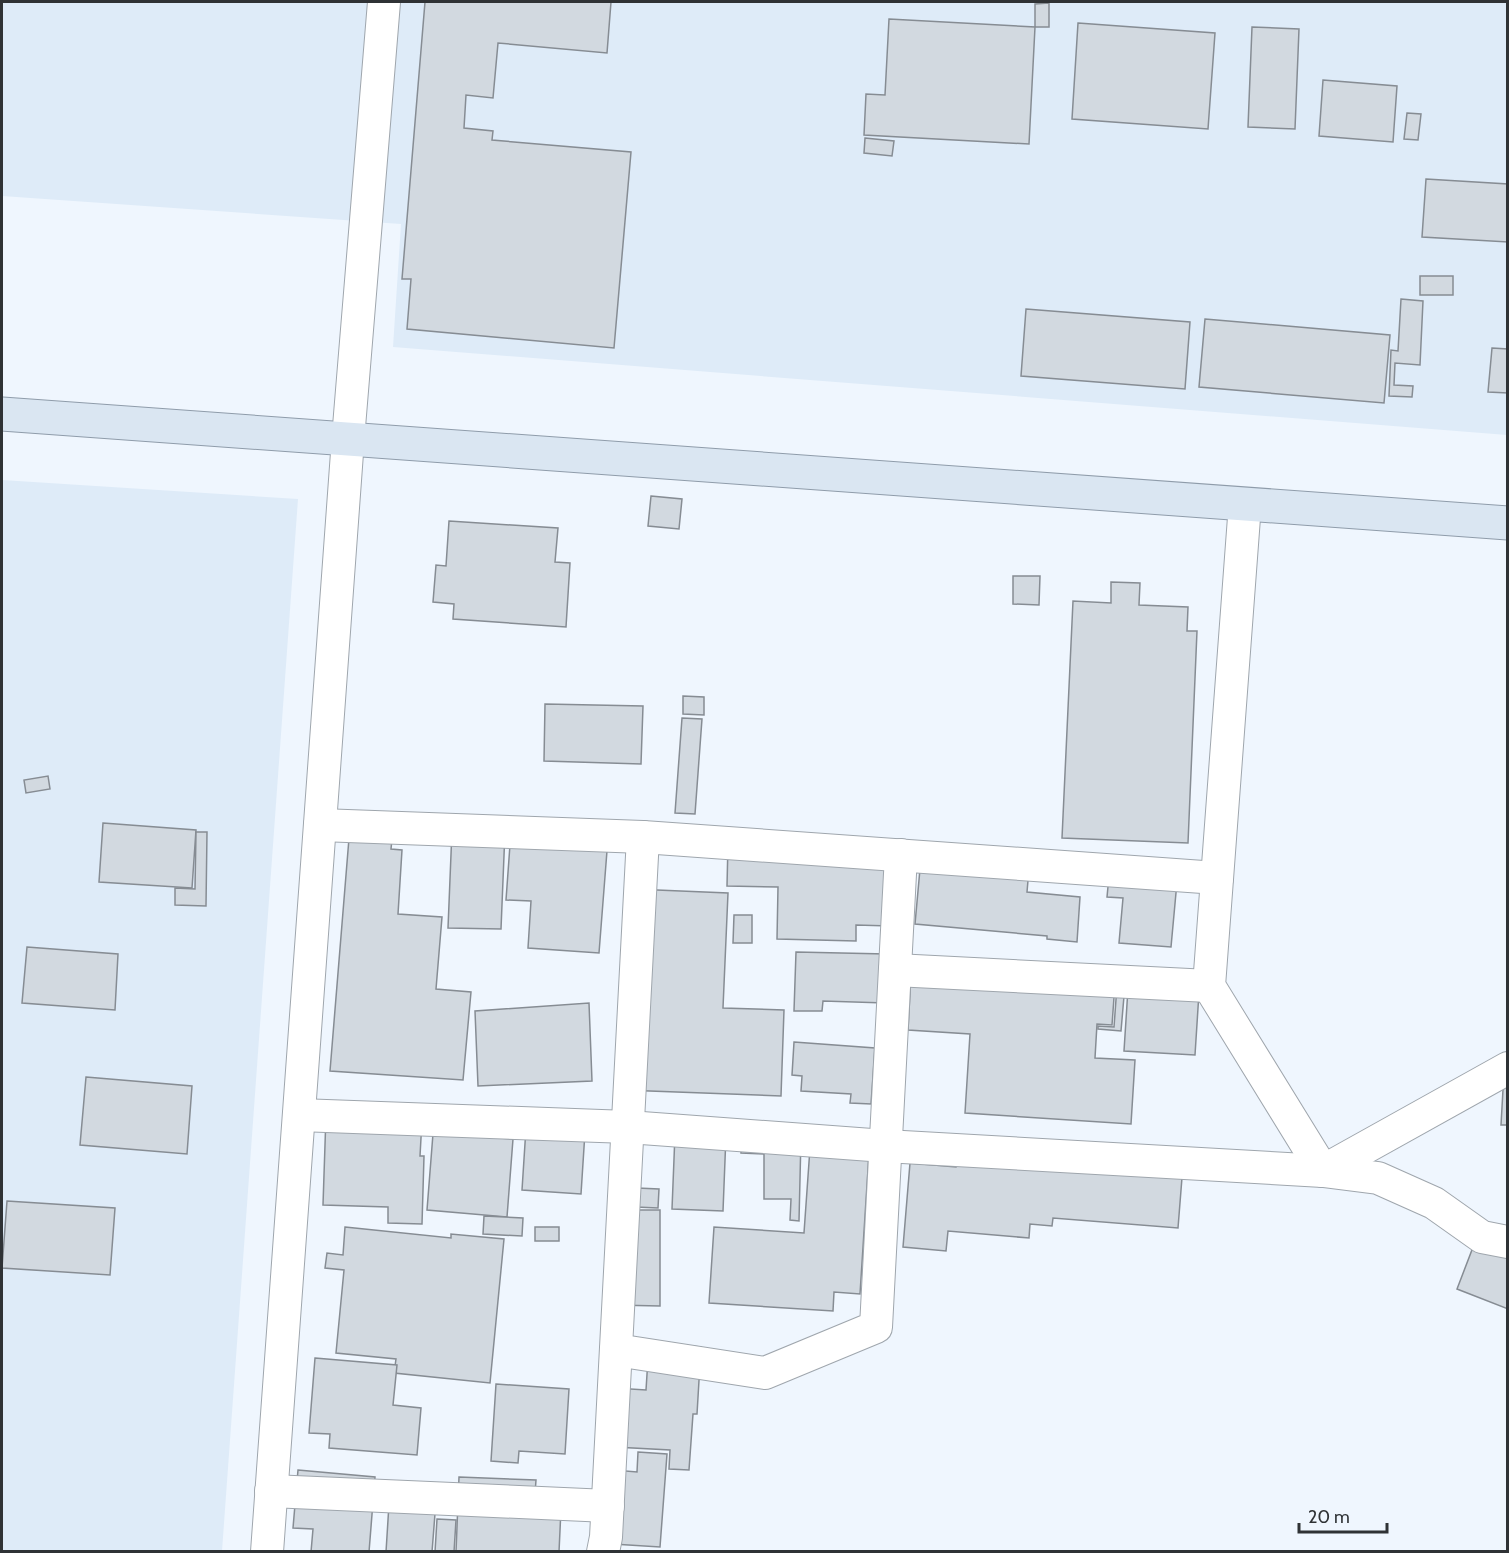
<svg xmlns="http://www.w3.org/2000/svg" width="1509" height="1553" font-family="Cabin,sans-serif">
	<rect width="100%" height="100%" fill="#eff6fe"/>
	<g fill="#deebf8">
		<polygon points="2,2 1507,2 1507,435 393,347 401,224 2,196"/>
		<polygon points="2,480 298,499 222,1551 2,1551"/>
	</g>
	<g fill="#d2d9e0" stroke="#868c93" stroke-width="1.5">
		<polygon points="425,2 611,2 607,53 498,43 493,98 466,95 464,128 493,131 492,140 631,152 614,348 407,329 411,279 402,279"/>
		<polygon points="1049,3 1049,27 1035,27 1035,4"/>
		<polygon points="889,19 1035,27 1029,144 864,135 866,94 885,95"/>
		<polygon points="1078,23 1215,33 1208,129 1072,119"/>
		<polygon points="1252,27 1299,29 1295,129 1248,127"/>
		<polygon points="1323,80 1397,86 1393,142 1319,136"/>
		<polygon points="1407,113 1421,114 1418,140 1404,139"/>
		<polygon points="865,138 894,141 892,156 864,153"/>
		<polygon points="1426,179 1508,184 1508,242 1422,237"/>
		<rect x="1420" y="276" width="33" height="19"/>
		<polygon points="1401,299 1423,301 1420,365 1395,363 1394,385 1413,386 1412,397 1389,396 1391,350 1398,351"/>
		<polygon points="1026,309 1190,322 1185,389 1021,376"/>
		<polygon points="1205,319 1390,335 1384,403 1199,387"/>
		<polygon points="1492,348 1508,349 1508,393 1488,392"/>
		<polygon points="651,496 682,499 679,529 648,526"/>
		<polygon points="449,521 558,528 555,562 570,563 566,627 453,619 454,604 433,602 436,565 446,566"/>
		<polygon points="1013,576 1040,576 1039,605 1013,604"/>
		<polygon points="1111,582 1140,583 1139,605 1188,607 1187,631 1197,631 1188,843 1062,838 1073,601 1111,603"/>
		<polygon points="683,696 704,697 704,715 683,714"/>
		<polygon points="545,704 643,706 641,764 544,761"/>
		<polygon points="682,718 702,719 695,814 675,813"/>
		<polygon points="48,776 50,789 26,793 24,780"/>
		<polygon points="103,823 196,830 192,888 99,882"/>
		<polygon points="350,826 393,829 391,849 402,850 398,914 442,917 436,989 471,992 463,1080 330,1071"/>
		<polygon points="452,830 505,831 501,929 448,928"/>
		<polygon points="511,831 608,838 599,953 528,948 531,901 506,900"/>
		<polygon points="196,832 207,832 206,906 175,905 175,888 195,889"/>
		<polygon points="728,844 892,859 890,926 856,925 856,941 777,939 778,887 727,886"/>
		<polygon points="1030,857 1027,892 1080,897 1077,942 1047,939 1047,936 915,924 920,869"/>
		<polygon points="1109,876 1177,882 1171,947 1119,943 1123,898 1107,897"/>
		<polygon points="633,889 728,893 723,1008 784,1010 781,1096 623,1090"/>
		<polygon points="734,915 752,915 752,943 733,943"/>
		<polygon points="27,947 118,954 115,1010 22,1003"/>
		<polygon points="796,952 886,954 885,1003 823,1001 822,1011 794,1011"/>
		<polygon points="912,956 1116,970 1112,1025 1097,1024 1095,1058 1135,1060 1131,1124 965,1113 970,1034 908,1030"/>
		<polygon points="1118,972 1126,973 1121,1031 1098,1029 1098,1026 1114,1027"/>
		<polygon points="1129,973 1200,977 1195,1055 1124,1051"/>
		<polygon points="589,1003 592,1081 478,1086 475,1011"/>
		<polygon points="794,1042 875,1048 871,1104 850,1103 851,1094 801,1091 802,1076 792,1075"/>
		<polygon points="1504,1072 1508,1072 1508,1125 1501,1125"/>
		<polygon points="86,1077 192,1086 187,1154 80,1145"/>
		<polygon points="326,1115 422,1120 420,1156 424,1156 422,1224 388,1223 388,1207 323,1205"/>
		<polygon points="434,1121 485,1137 513,1139 507,1217 427,1210"/>
		<polygon points="526,1128 585,1132 581,1194 522,1190"/>
		<polygon points="675,1134 726,1135 723,1211 672,1209"/>
		<polygon points="811,1134 870,1138 860,1294 834,1292 833,1311 709,1303 714,1227 804,1233"/>
		<polygon points="741,1136 801,1137 799,1221 790,1220 791,1199 764,1199 764,1154 741,1153"/>
		<polygon points="958,1145 1183,1165 1178,1228 1053,1218 1052,1226 1030,1224 1029,1238 948,1231 946,1251 903,1247 910,1163 956,1167"/>
		<polygon points="637,1188 659,1189 658,1208 636,1207"/>
		<polygon points="7,1201 115,1208 110,1275 2,1268"/>
		<polygon points="616,1210 660,1210 660,1306 615,1305"/>
		<polygon points="484,1216 523,1218 522,1236 483,1234"/>
		<polygon points="345,1227 451,1238 451,1234 504,1239 490,1383 394,1373 396,1359 336,1353 344,1270 325,1268 327,1253 343,1255"/>
		<rect x="535" y="1227" width="24" height="14"/>
		<polygon points="1480,1229 1508,1239 1508,1309 1457,1289"/>
		<polygon points="649,1343 701,1347 697,1414 693,1414 689,1470 669,1469 670,1450 596,1446 615,1388 646,1390"/>
		<polygon points="315,1358 397,1365 393,1405 421,1408 417,1455 329,1448 330,1434 309,1433"/>
		<polygon points="496,1384 569,1389 565,1454 519,1451 518,1463 491,1461"/>
		<polygon points="638,1452 667,1454 660,1547 597,1543 602,1469 637,1472"/>
		<polygon points="298,1470 375,1477 369,1552 311,1552 313,1529 293,1528"/>
		<polygon points="459,1477 536,1480 534,1507 561,1509 559,1552 456,1552"/>
		<polygon points="436,1501 432,1552 386,1552 389,1504"/>
		<polygon points="437,1519 456,1520 454,1552 435,1552"/>
	</g>
	<g fill="none" stroke-linecap="round" stroke-linejoin="round">
		<g stroke="#9fa6ad" stroke-width="34">
			<g id="minor">
				<polyline points="1245,504 1209,986 1323,1171 1508,1068"/>
				<polyline points="320,825 643,837 1217,878"/>
				<polyline points="895,970 1209,986"/>
				<polyline points="299,1115 628,1127 885,1146 1323,1171 1378,1178 1434,1203 1482,1237 1508,1242"/>
				<polyline points="616,1350 765,1373 876,1327 901,855"/>
				<polyline points="271,1491 608,1506"/>
				<polyline points="267,1552 348,439 384,2"/>
				<polyline points="603,1552 606,1537 643,837"/>
			</g>
		</g>
		<g stroke="#8f9caa" stroke-width="35">
			<polyline id="major" points="2,414 1508,523"/>
		</g>
		<use href="#minor" stroke="#fff" stroke-width="32"/>
		<use href="#major" stroke="#dae6f2" stroke-width="33"/>
	</g>
	<rect width="1509" height="1553" fill="none" stroke="#2f3235" stroke-width="6"/>
	<path d="M1299 1523v9h88v-9" fill="none" stroke="#2f3235" stroke-width="3"/>
	<text x="1308" y="1523" font-size="18" fill="#2f3235" stroke="#eff6fe" stroke-width="4.5" paint-order="stroke">20 m</text>
</svg>
